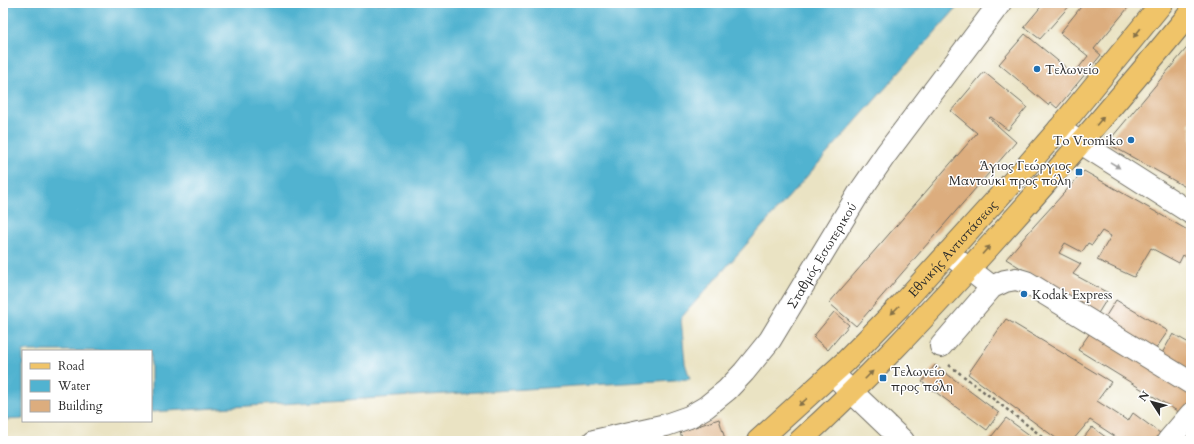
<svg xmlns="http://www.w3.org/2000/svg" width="1194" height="444" font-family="Cardo,serif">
	<rect width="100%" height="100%" fill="#fff"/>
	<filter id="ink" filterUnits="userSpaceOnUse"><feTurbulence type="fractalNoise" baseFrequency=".025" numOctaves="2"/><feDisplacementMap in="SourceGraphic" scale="8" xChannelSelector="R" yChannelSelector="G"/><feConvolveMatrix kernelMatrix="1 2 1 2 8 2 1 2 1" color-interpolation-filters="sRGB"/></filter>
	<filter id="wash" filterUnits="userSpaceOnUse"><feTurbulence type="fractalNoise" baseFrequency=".012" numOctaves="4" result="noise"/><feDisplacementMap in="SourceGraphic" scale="16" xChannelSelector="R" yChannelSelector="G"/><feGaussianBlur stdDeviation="0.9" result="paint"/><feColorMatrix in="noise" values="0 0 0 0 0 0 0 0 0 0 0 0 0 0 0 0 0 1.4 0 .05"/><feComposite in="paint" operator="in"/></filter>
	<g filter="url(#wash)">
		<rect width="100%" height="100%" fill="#eae3c3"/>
		<polygon fill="#51b3d0" stroke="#3e6f7e" points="3,3 961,3 681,318 685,363 690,379 151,412 151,351 23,351 23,419 3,420"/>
		<g id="blocks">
			<g fill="#dcad7e">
				<polygon points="1044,3 1072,3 1040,39 1024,27"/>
				<polygon points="1084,3 1132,3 1094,49 1101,55 1057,108 1050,102 1048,105 999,64 1025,34 1074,74 1088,56 1060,33"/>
				<polygon points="1191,43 1191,88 1190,90 1191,91 1191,121 1188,125 1191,127 1191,190 1107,143"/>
				<polygon points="984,72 1027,107 1008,130 991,117 989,118 1016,142 856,326 829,303 977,133 951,111"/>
				<polygon points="1084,171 1191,232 1191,260 1183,255 1179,263 1151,248 1134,277 1097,260 1111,236 1102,231 1092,245 1088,243 1082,252 1065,243 1059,253 1081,264 1073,274 1110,294 1097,315 1006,259 1034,226"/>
				<polygon points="1116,300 1168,331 1155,350 1104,319"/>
				<polygon points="834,312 849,325 828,350 813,337"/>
				<polygon points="1006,319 1111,382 1097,401 1128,421 1133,413 1164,436 1160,441 1122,441 1090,420 1072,441 1060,441 968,374"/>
				<polygon points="1092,330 1191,392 1191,404 1182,414 1078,350"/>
				<polygon points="1173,334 1189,343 1191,340 1191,372 1161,355"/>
				<polygon points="935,365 999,413 987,430 922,382"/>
				<polygon points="1006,418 1038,441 988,441"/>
				<polygon points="719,419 725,439 718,441 683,441 680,432"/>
				<polygon points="1092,427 1107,438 1112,441 1081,441"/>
				<polygon points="1191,428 1191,441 1180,441"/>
			</g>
		</g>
	</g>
	<g filter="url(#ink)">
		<use href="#blocks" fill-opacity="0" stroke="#6e6b60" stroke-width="1"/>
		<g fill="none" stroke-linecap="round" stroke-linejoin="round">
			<g stroke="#6e6b60" stroke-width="24">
				<g id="minor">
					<polyline points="1059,129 1191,213"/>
					<polyline points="948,253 992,287"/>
					<polyline points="941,346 992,287 1005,281 1016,279 1026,282 1191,383"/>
					<polyline points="833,374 903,441"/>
					<path id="s1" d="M594,441L666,425L689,417L706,407L727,390L744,372L770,340L859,193L886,154L1000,3"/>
					<polyline points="1168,441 1191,414"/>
				</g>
			</g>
			<g stroke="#6e6b60" stroke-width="24">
				<g id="major">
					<path id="s2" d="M758,441L845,362L900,306L1025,168L1059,129L1162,3"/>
					<path d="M800,441C866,381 926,316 986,250C1056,173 1124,93 1191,12"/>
				</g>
			</g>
			<polyline stroke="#6e6b60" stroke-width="2.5" stroke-dasharray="3 3" stroke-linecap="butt" points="949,365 1048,441"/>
			<use href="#minor" stroke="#fff" stroke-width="22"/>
			<use href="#major" stroke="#f0c469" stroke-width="22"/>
		</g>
		<defs><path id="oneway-solid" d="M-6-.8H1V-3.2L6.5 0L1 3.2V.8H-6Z"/></defs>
		<g fill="#847047">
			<use href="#oneway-solid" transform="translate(1137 33) rotate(129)"/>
			<use href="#oneway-solid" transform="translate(1100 121) rotate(-50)"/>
			<use href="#oneway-solid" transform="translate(986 250) rotate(-48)"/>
			<use href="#oneway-solid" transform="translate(895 310) rotate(134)"/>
			<use href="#oneway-solid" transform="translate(869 375) rotate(-45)"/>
			<use href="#oneway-solid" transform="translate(803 402) rotate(138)"/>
		</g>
		<use fill="#a0a0a0" href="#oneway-solid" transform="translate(1115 165) rotate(32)"/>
	</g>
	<g fill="#1f6fb2" stroke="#fff" stroke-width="1.5">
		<circle cx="1037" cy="69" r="4"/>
		<circle cx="1131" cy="140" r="4"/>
		<rect x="1075" y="168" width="8" height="8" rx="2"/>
		<circle cx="1024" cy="294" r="4"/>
		<rect x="879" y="374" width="8" height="8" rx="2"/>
	</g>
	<g text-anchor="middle" stroke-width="3" stroke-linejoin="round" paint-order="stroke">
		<g font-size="13" fill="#2b2b2b" stroke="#fff" text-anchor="start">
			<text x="1045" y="74">Τελωνείο</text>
			<text x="1123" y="145" text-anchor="end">To Vromiko</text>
			<text x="1071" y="170" text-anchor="end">Άγιος Γεώργιος<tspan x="1071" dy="15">Μαντούκι προς πόλη</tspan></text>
			<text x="1032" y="299">Kodak Express</text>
			<text x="891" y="376">Τελωνείο<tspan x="891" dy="15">προς πόλη</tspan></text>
		</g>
		<g font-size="13" fill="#2b2b2b" stroke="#fff">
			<text dy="5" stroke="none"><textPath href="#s2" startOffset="274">Εθνικής Αντιστάσεως</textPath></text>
			<text dy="5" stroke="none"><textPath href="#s1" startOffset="310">Σταθμός Εσωτερικού</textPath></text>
		</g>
	</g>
	<rect width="1194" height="444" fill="none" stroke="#fff" stroke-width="16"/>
	<rect x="22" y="350" width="130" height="72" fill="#ffffff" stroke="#aaaaaa"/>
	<rect x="30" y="363" width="20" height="6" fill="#f0c469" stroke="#aaaaaa"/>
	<text x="58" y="370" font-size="12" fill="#2b2b2b">Road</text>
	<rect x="30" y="380" width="20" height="12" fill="#51b3d0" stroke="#aaaaaa"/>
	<text x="58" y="390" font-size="12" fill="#2b2b2b">Water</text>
	<rect x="30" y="400" width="20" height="12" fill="#dcad7e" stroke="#aaaaaa"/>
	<text x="58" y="410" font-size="12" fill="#2b2b2b">Building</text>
	<g transform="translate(1152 402) rotate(306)" stroke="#ffffff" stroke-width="3" paint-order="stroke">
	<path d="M0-3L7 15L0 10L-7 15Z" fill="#2b2b2b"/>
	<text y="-6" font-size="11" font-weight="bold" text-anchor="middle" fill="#2b2b2b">N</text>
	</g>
</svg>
